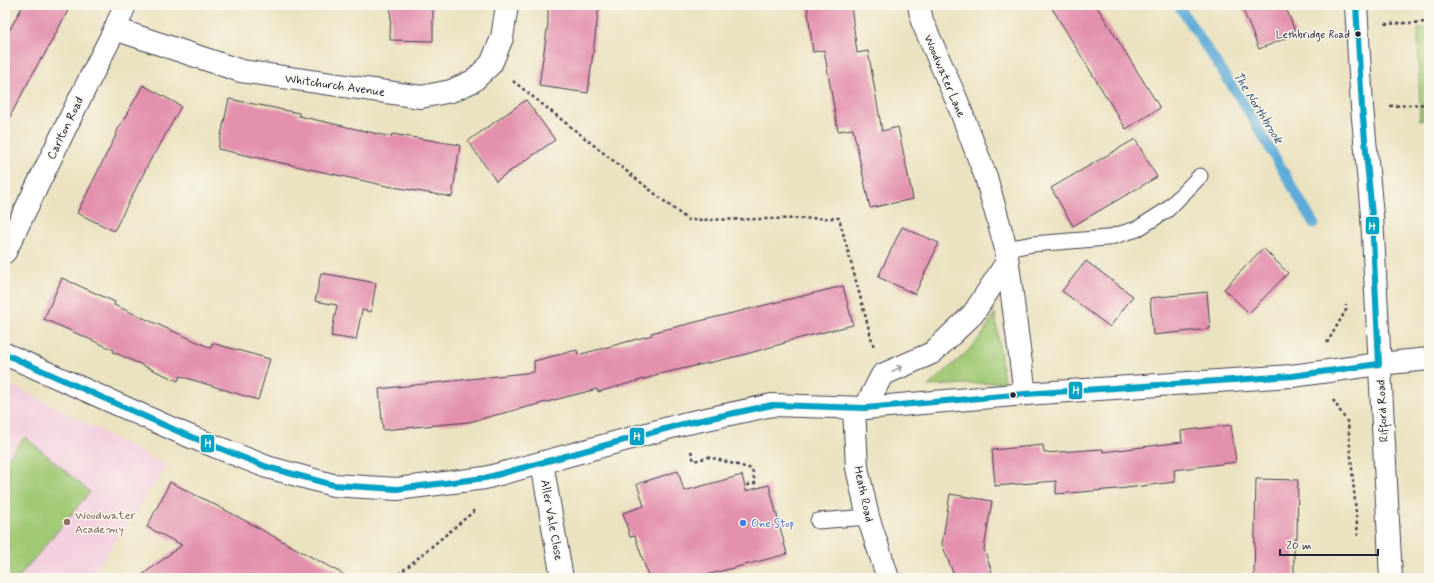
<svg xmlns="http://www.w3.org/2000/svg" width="1434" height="583" font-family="Mynerve,sans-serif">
	<rect width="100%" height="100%" fill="#fbf7ec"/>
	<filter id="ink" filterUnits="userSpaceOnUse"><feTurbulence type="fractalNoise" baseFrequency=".025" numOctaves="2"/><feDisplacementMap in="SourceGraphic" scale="8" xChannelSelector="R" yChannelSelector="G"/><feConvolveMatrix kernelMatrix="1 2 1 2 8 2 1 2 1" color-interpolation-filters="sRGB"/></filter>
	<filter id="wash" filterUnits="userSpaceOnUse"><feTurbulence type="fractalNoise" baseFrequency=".012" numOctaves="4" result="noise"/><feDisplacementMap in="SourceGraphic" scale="16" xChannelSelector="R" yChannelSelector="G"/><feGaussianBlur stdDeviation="0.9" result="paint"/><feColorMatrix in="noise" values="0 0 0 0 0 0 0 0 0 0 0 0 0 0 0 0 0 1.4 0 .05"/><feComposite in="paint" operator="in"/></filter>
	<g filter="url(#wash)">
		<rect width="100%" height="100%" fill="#eae2c0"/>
		<polygon fill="#f3cfdf" points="5,381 167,466 90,578 5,578"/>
		<g fill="#a0c975" stroke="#617658">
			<polygon points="1429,28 1429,118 1420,121 1418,29"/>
			<polygon points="995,313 1004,382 928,386 967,352 983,334"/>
			<polygon points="25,437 90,492 18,578 5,578 5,461"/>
		</g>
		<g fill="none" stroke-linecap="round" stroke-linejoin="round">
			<polyline stroke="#5dabd7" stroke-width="10" points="1178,5 1244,104 1314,224"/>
		</g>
		<g id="blocks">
			<g fill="#e390ad">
				<polygon points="23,5 71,5 42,59 41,58 5,126 5,39"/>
				<polygon points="391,5 433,5 433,41 390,40"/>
				<polygon points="548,5 599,5 588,93 539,86 548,23"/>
				<polygon points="807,5 851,5 857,53 868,51 882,131 898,127 913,199 870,208 853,129 838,131 824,50 813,52"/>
				<polygon points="1050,5 1096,5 1160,108 1126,129"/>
				<polygon points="1241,5 1285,5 1296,34 1259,49"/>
				<polygon points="143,85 181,106 155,154 154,153 114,231 77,213 117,133 116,133"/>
				<polygon points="229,99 299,113 299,116 391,137 392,134 460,145 452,197 387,186 218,149"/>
				<polygon points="526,100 555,140 496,181 468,141"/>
				<polygon points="1135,139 1157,177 1073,226 1051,188"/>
				<polygon points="902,227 939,243 915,294 878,277"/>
				<polygon points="1263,248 1288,273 1249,313 1224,289"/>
				<polygon points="1086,261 1133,296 1110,327 1062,291"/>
				<polygon points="321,273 376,283 371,312 362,310 356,340 331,336 337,305 315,301"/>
				<polygon points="62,278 115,302 114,305 211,348 212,343 270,359 258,400 180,376 178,381 113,352 114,350 44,319"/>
				<polygon points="843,286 853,325 784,342 785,343 739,356 655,375 655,376 598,392 597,389 469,422 383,430 379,389 534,372 534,361 577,350 578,355 652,335 651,333"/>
				<polygon points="1207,292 1210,329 1153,335 1150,298"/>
				<polygon points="1231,425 1236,462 1174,470 1175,482 1118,489 1056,494 1056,481 995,486 992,450 1043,445 1044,453 1103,449 1103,452 1182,442 1181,431"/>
				<polygon points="678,471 684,491 742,475 746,491 769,485 787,554 695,578 649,578 635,536 630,537 623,513 644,506 637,484"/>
				<polygon points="1256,479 1298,480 1297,539 1294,539 1294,578 1254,578"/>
				<polygon points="170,482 229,512 350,578 138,578 182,545 147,527"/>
				<polygon points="950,494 992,501 984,549 994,578 955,578 942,544"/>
			</g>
		</g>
	</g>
	<g filter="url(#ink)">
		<use href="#blocks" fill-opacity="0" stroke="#403f4f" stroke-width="1"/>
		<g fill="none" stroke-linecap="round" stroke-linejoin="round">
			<g stroke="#403f4f" stroke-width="17">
				<g id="service">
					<polyline points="1006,249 1033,244 1107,238 1137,229 1167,210 1200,176"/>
					<polyline points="818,521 868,517"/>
				</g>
			</g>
			<g stroke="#403f4f" stroke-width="24">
				<g id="minor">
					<polyline points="919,5 922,21 957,101 986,177 1006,249 1025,394"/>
					<polyline points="1356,5 1362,107 1372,216 1391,578"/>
					<polyline points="115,29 241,71 421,97 451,91 473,81 491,64 502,38 507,5"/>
					<polyline points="5,252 76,106 115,29 125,5"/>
					<polyline points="5,354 184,434 267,467 333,485 397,489 485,478 683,424 772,405 865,408 1025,394 1292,376 1379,364 1429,359"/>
					<polyline points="854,408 857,468 868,517 888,578"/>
					<polyline points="865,408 882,375 932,353 973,314 1007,262"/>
					<polyline points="542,463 562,578"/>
				</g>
			</g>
			<g stroke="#403f4f" stroke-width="2.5" stroke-dasharray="3 3" stroke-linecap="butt">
				<polyline points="1385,24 1429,22"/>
				<polyline points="513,81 688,220 839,218 874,348"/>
				<polyline points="1390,106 1429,104"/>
				<polyline points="1327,343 1346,310 1346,305"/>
				<polyline points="1333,400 1348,423 1358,536"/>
				<polyline points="691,451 694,461 709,457 752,469 755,483 745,486"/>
				<polyline points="394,578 473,512 474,508"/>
			</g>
			<use href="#service" stroke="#fff" stroke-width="15"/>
			<use href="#minor" stroke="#fff" stroke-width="22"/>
			<g stroke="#fbf7ec" stroke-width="9">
				<polyline id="bus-1" points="5,354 184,434 267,467 333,485 397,489 485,478 683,424 772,405 865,408 1025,394 1292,376 1379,364 1372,216 1362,107 1356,5"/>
			</g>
			<use href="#bus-1" stroke="#02a2c7" stroke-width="6"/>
		</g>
		<defs><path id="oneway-shaft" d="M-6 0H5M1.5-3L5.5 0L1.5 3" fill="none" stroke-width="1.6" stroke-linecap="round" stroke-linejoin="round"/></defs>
		<use stroke="#9c9ca7" href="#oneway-shaft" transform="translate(897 369) rotate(-24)"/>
	</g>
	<g fill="#22223b" stroke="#fbf7ec" stroke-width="1.5">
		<circle cx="1358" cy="34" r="3.5"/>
		<circle cx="1013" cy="395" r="3.5"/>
	</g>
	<circle fill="#8d6e63" stroke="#fbf7ec" stroke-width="1.5" cx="67" cy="522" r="4"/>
	<circle fill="#3f7fe0" stroke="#fbf7ec" stroke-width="1.5" cx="743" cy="523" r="4"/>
	<g text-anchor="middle" stroke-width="3" stroke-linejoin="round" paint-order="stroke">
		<g font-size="11" fill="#22223b" stroke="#fbf7ec" text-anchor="end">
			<text x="1350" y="38">Lethbridge Road</text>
		</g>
		<g font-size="12" fill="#22223b" stroke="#fbf7ec">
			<text transform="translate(945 76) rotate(67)" y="4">Woodwater Lane</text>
			<text transform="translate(335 85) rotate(8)" y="4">Whitchurch Avenue</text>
			<text transform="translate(65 128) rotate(-64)" y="4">Carlton Road</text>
			<text transform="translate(1382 411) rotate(-93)" y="4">Rifford Road</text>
			<text transform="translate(864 494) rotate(78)" y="4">Heath Road</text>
			<text transform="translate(552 520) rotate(80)" y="4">Aller Vale Close</text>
		</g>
		<g font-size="12" fill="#785e54" stroke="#fbf7ec" text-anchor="start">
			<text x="75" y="519">Woodwater<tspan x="75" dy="14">Academy</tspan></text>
		</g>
		<g font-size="12" fill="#366cbe" stroke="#fbf7ec" text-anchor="start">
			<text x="751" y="527">One Stop</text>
		</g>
		<g font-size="13" font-style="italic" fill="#3a5979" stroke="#fbf7ec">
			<text transform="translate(1259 107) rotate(58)" y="5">The Northbrook</text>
		</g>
	</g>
	<g stroke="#fbf7ec" stroke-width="1.5">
		<rect x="1365" y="216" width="15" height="19" rx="4" fill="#02a2c7"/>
		<rect x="1068" y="381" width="15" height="19" rx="4" fill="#02a2c7"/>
		<rect x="629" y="427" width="16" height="19" rx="4" fill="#02a2c7"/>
		<rect x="200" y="434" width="15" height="19" rx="4" fill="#02a2c7"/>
	</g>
	<g font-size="11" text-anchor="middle" font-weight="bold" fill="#fff">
		<text x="1372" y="230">H</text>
		<text x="1076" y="394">H</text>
		<text x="637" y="440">H</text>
		<text x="208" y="447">H</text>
	</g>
	<rect width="1434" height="583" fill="none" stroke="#fbf7ec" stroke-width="20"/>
	<path d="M1280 549v6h98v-6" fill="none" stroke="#22223b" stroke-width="2"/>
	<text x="1286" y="549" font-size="12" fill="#22223b" stroke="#fbf7ec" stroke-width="3" paint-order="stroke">20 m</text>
</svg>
